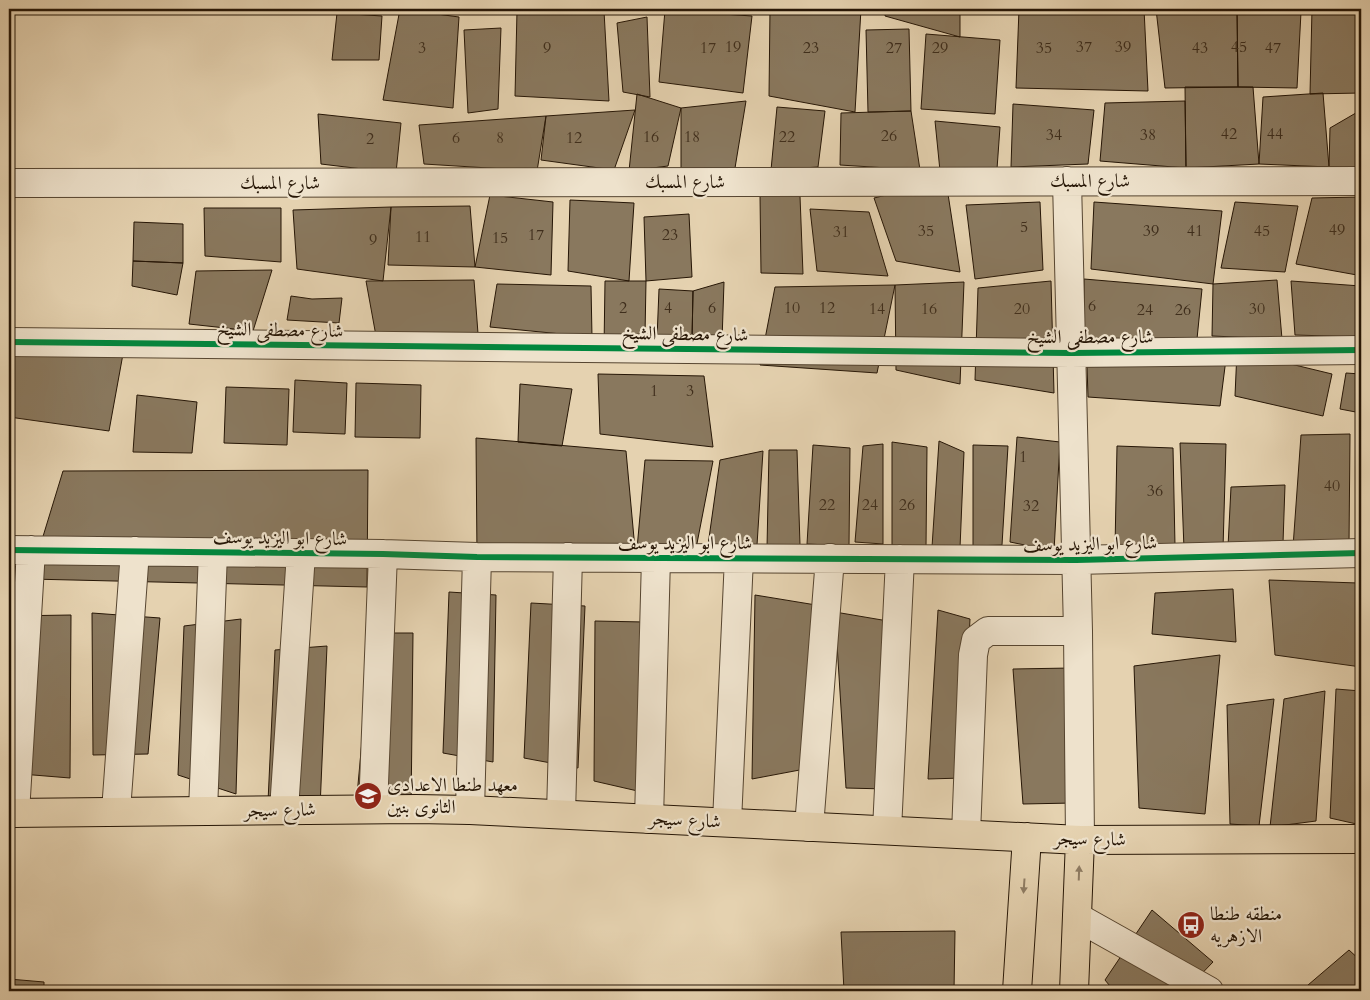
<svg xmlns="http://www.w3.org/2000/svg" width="1370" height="1000" viewBox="0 0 1370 1000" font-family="Cardo,Amiri,serif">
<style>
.building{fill:#89785e;stroke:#261606}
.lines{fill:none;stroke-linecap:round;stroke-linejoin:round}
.minor-casing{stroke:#564530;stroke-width:30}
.major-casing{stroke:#261606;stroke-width:30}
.minor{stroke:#eee2cc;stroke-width:28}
.major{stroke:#e5d2b0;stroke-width:28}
.cycleway-casing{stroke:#eee2cc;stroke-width:9}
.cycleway{stroke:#00873e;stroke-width:6}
.oneway{fill:#8f7d64}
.labels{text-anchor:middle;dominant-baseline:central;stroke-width:4.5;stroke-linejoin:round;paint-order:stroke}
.number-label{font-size:16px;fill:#3f2e1c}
.street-label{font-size:19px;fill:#261606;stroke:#eee2cc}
.poi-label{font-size:19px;fill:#261606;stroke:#eee2cc;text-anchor:start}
</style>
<rect width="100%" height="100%" fill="#e5d2b0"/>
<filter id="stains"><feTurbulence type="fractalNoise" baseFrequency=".004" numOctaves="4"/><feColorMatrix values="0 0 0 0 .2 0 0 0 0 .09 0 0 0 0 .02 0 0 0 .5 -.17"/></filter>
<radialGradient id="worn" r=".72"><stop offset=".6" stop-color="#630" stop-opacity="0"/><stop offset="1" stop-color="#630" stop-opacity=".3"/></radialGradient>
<path class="building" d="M400,9L459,17L453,108L383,100Z
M770,9H861L855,112L769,96Z
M886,9H960V37L885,16Z
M1019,9H1144L1148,91L1016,88Z
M1156,9H1237L1238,87L1165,88Z
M1237,9H1264L1301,12L1297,88L1238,87Z
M1312,9H1361V93L1310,94Z
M665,10L752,16L743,93L659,82Z
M517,11H604L609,101L515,96Z
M337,13L382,16L379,60H332Z
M647,17L650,97L623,92L617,23Z
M501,28L498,109L468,113L464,30Z
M909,29L911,111L868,112L866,30Z
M926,34L1000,40L995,114L921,109Z
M1185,87H1253L1259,164L1186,168Z
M1323,93L1329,167L1259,164L1263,97Z
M637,94L681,108L668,166L629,171Z
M746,101L735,168L681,172V108Z
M1185,101L1186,168L1100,161L1105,103Z
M1013,104L1094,110L1088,164L1011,167Z
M777,107L825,111L818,167L771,170Z
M635,110L614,170L541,160L546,116Z
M1361,110V168L1329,167L1330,128Z
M911,111L920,170L840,165L841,113Z
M318,114L401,123L396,173L321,164Z
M546,116L537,171L424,164L419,125Z
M935,121L1000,127L997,169L940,171Z
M946,181L960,272L896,261L874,198Z
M490,195L553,202L551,275L475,267Z
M760,195L800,196L803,274L761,273Z
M1361,197V238L1357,275L1296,264L1312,198Z
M570,200L634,203L629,281L568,271Z
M1040,202L1043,270L975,279L966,205Z
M1094,202L1222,211L1213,284L1091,269Z
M1235,202L1298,206L1285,272L1221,268Z
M470,206L475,267L388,265L391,207Z
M391,207L383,281L297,269L293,210Z
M204,208H281V262L205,256Z
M810,209L869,212L888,276L817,271Z
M689,214L692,277L646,281L644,217Z
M134,222L183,224V263L133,261Z
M133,261L183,263L177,295L132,286Z
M272,270L253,331L189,324L196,271Z
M1084,279L1202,289L1197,339L1084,353Z
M474,280L479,347L376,336L366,281Z
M1277,280L1282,339L1212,336L1213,284Z
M605,281H646L645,335L604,348Z
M1051,281L1054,393L975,380L978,288Z
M1291,281L1361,286V337L1295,335Z
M724,282L722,341L692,340L693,291Z
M964,282L960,384L896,370L895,285Z
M497,284L591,286L592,337L490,327Z
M895,285L877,373L760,365L775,287Z
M659,289L693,291L692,340L657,339Z
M291,296L312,299L342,298L339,323L287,320Z
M9,351L123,354L109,431L9,417Z
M1227,351L1220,406L1088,397L1087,366Z
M1237,351L1332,374L1323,416L1235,396Z
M1346,373L1361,374V413L1340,409Z
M598,374L704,376L713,447L600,434Z
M295,380L347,383L345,434L293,432Z
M356,383L421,385L420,438L355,437Z
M520,384L572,389L562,446L518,442Z
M226,387L289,389L287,445L224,443Z
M137,395L197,402L192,453L133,452Z
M1350,434L1349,545L1293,547L1301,435Z
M1017,437L1060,442L1054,551L1010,542Z
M1358,437H1361V542L1357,541Z
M476,438L626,451L636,560L477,557Z
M939,441L964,452L960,548L932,547Z
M892,442L927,447L926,548L892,545Z
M1180,443L1226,444L1223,549H1184Z
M883,444V544L855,542L863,446Z
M813,445L850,448L849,546L807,544Z
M973,445L1008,446L1002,545L973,546Z
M1117,446L1173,448L1175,546L1115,548Z
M769,450H797L800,545L767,548Z
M763,451L757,545H708L720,460Z
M645,460L713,461L693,564L636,560Z
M368,470L367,587L30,579L63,471Z
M1285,485L1283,543L1228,547L1231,487Z
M1269,580L1358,583L1361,611V667L1275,655Z
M1233,589L1236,642L1152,634L1155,593Z
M449,592L496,595L493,762L443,753Z
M755,595L816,605L805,769L752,779Z
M531,603L585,606L578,768L524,758Z
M938,610L970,619L962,778L928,779Z
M835,612L888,621L886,789L846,788Z
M92,613L160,618L148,754L93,755Z
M71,615L70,778L9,773V616Z
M241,619L236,794L178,775L184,626Z
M595,621L644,622L642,792L594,781Z
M372,633H413L411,814L356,806Z
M327,646L320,808L268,802L275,650Z
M1220,655L1205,814L1139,808L1134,666Z
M1071,668L1073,803L1023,804L1013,669Z
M1336,689L1361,691V825L1330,818Z
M1325,691L1316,821L1270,827L1284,699Z
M1274,699L1259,826L1230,824L1227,705Z
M1152,910L1213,962L1185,991H1114L1105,980Z
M955,931L954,991H844L841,932Z
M1349,950L1361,961V991H1301Z
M9,979L44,982V991H9Z"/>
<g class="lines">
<g class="minor-casing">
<path id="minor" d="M1067,181L1078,631L1080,840
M9,183L1361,181
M9,342L1071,353L1361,350
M9,550L383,554L477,557L1076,560L1361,553
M373,809L383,554
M284,810L301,553
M470,810L477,557
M116,811L135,551
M203,811L213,552
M15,813L31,550
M561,814L568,557
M649,819L656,558
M727,822L739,558
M809,827L830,558
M887,830L900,559
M966,834L973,655L976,640L988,631H1078
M1077,917L1209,991"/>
</g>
<g class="major-casing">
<path id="major" d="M9,813L416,809L470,810L1080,840L1361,839
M1017,991L1027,837
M1074,991L1080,840"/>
</g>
<use href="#minor" class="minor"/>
<use href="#major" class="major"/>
<g class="cycleway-casing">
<path id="cycleway" d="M9,342L1071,353L1361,350
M9,550L383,554L477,557L1076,560L1361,553"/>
</g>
<use href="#cycleway" class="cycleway"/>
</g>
<defs><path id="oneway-solid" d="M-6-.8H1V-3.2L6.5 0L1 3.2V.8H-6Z" transform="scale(1.25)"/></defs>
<g class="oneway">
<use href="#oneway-solid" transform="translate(1079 873) rotate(-88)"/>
<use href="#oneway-solid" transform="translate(1024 886) rotate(94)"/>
</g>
<defs>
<g id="school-disc" transform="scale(1.4375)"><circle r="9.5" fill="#8f2418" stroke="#eee2cc"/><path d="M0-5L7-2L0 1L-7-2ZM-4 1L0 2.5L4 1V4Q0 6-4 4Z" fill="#fff"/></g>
<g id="bus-disc" transform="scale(1.4375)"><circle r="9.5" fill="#8f2418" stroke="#eee2cc"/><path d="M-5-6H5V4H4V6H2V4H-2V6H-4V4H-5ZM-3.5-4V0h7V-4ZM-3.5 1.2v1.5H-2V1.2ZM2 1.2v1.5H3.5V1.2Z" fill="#fff"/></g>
</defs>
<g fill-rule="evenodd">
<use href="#school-disc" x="368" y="796"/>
<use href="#bus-disc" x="1191" y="925"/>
</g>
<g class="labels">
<g class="number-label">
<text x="733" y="47">19</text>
<text x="1084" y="47">37</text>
<text x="1123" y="47">39</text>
<text x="1239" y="47">45</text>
<text x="422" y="48">3</text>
<text x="547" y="48">9</text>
<text x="708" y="48">17</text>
<text x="811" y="48">23</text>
<text x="894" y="48">27</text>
<text x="940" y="48">29</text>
<text x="1044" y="48">35</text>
<text x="1200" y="48">43</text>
<text x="1273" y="48">47</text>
<text x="1229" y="134">42</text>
<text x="1275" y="134">44</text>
<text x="1054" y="135">34</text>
<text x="1148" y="135">38</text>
<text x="889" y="136">26</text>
<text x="651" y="137">16</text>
<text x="692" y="137">18</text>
<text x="787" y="137">22</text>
<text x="456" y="138">6</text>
<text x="500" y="138">8</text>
<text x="574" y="138">12</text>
<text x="370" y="139">2</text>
<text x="1024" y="227">5</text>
<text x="1337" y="230">49</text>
<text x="926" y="231">35</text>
<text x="1151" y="231">39</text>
<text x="1195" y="231">41</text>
<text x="1262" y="231">45</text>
<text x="841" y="232">31</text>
<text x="536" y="235">17</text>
<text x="670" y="235">23</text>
<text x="423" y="237">11</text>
<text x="500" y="238">15</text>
<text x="373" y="240">9</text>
<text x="1092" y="306">6</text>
<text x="623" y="308">2</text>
<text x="668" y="308">4</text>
<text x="712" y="308">6</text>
<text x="792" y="308">10</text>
<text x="827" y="308">12</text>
<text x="877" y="309">14</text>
<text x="929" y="309">16</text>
<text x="1022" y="309">20</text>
<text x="1257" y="309">30</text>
<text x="1145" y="310">24</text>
<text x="1183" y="310">26</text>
<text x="654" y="391">1</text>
<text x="690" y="391">3</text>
<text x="1023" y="457">1</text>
<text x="1332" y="486">40</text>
<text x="1155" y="491">36</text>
<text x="827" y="505">22</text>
<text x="870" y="505">24</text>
<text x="907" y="505">26</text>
<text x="1031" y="506">32</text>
</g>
<g class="street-label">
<text x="1090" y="181">شارع المسبك</text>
<text x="685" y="182">شارع المسبك</text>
<text x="280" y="183">شارع المسبك</text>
<text transform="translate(280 330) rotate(1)">شارع مصطفى الشيخ</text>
<text transform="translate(685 334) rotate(1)">شارع مصطفى الشيخ</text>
<text x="1090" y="337">شارع مصطفى الشيخ</text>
<text transform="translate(280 538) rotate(1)">شارع ابو اليزيد يوسف</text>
<text x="685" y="543">شارع ابو اليزيد يوسف</text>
<text transform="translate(1090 544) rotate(-1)">شارع ابو اليزيد يوسف</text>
<text transform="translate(280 810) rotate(-1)">شارع سيجر</text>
<text transform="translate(685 820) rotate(3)">شارع سيجر</text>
<text transform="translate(1090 839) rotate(1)">شارع سيجر</text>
</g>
<g class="poi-label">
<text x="387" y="785">معهد طنطا الاعدادى<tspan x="387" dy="22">الثانوى بنين</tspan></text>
<text x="1210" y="914">منطقه طنطا<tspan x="1210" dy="22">الازهريه</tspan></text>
</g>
</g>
<rect width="1370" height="1000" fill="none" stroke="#e5d2b0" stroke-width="30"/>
<rect x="10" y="10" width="1350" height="980" fill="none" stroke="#261606" stroke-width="2.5"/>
<rect x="15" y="15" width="1340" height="970" fill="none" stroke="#261606"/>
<rect width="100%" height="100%" filter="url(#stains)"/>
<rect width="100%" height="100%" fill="url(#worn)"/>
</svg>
